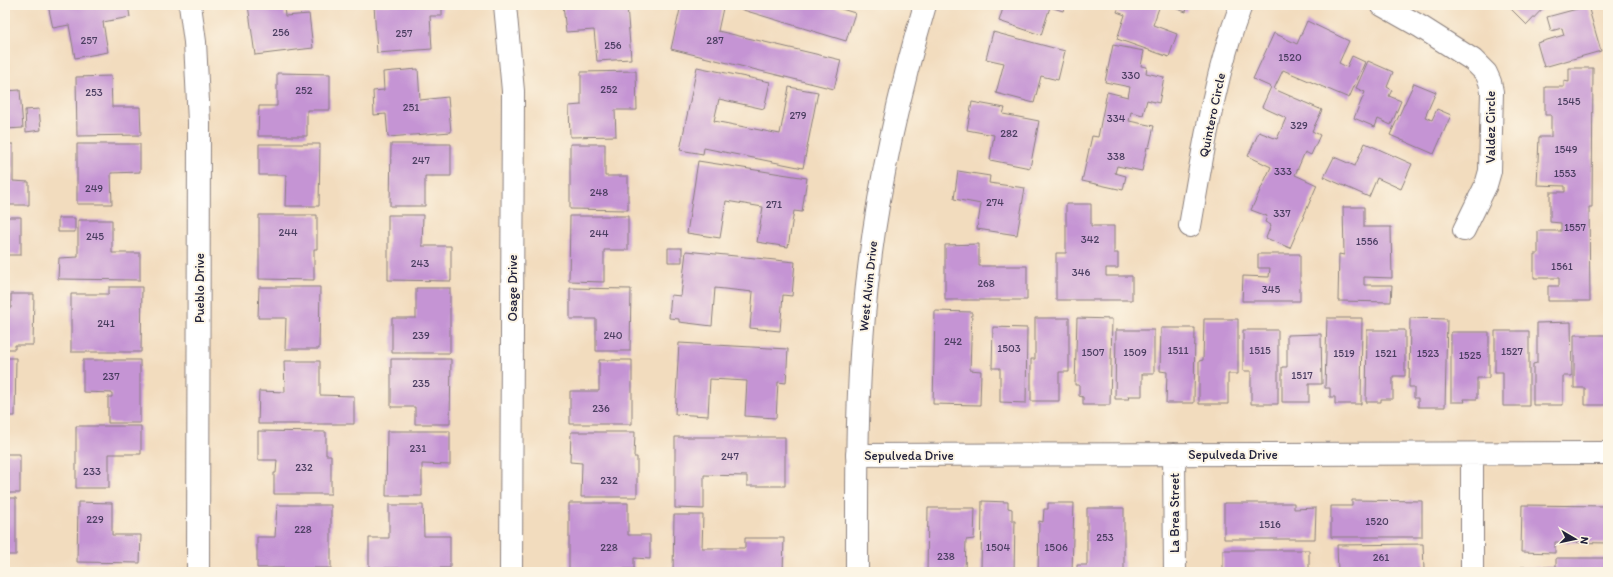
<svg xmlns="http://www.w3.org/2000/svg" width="1613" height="577" viewBox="0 0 1613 577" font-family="Itim,sans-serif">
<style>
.building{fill:#c594d4}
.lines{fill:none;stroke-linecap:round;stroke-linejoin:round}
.minor-casing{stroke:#8a7f7c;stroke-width:24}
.tertiary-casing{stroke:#8a7f7c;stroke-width:24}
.minor{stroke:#fff;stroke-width:22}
.tertiary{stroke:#fff;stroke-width:22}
.labels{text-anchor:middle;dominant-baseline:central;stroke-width:4;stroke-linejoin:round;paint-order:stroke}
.number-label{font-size:11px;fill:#4b3e61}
.street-label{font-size:13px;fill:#22223b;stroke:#fcf5e5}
</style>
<rect width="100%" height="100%" fill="#fcf5e5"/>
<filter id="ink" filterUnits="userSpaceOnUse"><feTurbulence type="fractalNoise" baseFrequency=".025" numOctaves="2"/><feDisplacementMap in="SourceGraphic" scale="8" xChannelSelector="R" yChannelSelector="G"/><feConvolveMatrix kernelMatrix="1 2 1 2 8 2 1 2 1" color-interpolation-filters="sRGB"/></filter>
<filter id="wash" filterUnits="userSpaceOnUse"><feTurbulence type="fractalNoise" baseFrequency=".012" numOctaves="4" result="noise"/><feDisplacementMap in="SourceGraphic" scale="16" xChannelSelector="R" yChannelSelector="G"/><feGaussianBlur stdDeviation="0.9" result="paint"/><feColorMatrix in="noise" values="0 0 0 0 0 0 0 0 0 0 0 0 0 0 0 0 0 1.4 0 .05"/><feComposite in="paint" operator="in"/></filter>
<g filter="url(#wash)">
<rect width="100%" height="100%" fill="#f2dcbe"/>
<g id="blocks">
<path class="building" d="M48,5H128L130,17L103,22L108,52L75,58L69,25L53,28Z
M248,5H284L285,16L309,14L313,48L255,55Z
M374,5H442V16H430L432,49L377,53Z
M563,5H627L631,59L597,61L594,30L566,32Z
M681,5H713L723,8L718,31L841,60L834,89L671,49Z
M741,5H828L855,13L846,41L740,9Z
M1004,5H1065L1063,11L1050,7L1041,35L999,21Z
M1120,5H1160L1153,25L1177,34L1169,57L1117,39L1125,15L1117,12Z
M1166,5H1188L1186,12Z
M1507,5H1546L1527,25Z
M1588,6L1601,51L1544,67L1537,43L1564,35L1562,28L1551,31L1547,17Z
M1307,21L1349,41L1339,63L1347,67L1352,56L1365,62L1349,98L1283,70L1274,89L1322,110L1312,131L1320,135L1311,155L1305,152L1295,175L1317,185L1290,248L1266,238L1271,225L1265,222L1267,216L1251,210L1271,167L1248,156L1259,132L1277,139L1286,118L1262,107L1271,87L1253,79L1274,33L1297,44Z
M993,32L1065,51L1058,80L1041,76L1034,103L996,93L1004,63L986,59Z
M1113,45L1144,51L1141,66L1147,67L1146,73L1164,77L1159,103L1147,100L1143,115L1131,112L1129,121L1154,126L1149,148L1147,147L1142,171L1117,166L1115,173L1126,176L1123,190L1082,181L1092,136L1098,137L1107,92L1128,97L1130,87L1105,82Z
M1368,61L1393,72L1387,87L1392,90L1389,96L1401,101L1391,125L1378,119L1375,127L1354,118L1365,92L1356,88Z
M697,67L770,82L764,109L719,99L714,121L780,134L789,87L818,92L803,168L704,148L703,154L680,150Z
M1569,68H1593L1592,207H1589L1590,301H1548V286H1559V278H1534V254H1538V231H1561V223L1550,222V192H1565V186L1537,185L1539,137H1551V115H1545V87H1564V81L1569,82Z
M418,69L420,100L448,97L451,132L388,137L386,114L374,115L373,91L384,90L383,72Z
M636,71L637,110H615L616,136L570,137L569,106L581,105V72Z
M277,73L330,74V110H307V136H258L259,106H277Z
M111,76L112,107H140L141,135L77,136L76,77Z
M1414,83L1436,92L1425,117L1432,120L1437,109L1451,115L1434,154L1390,135Z
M20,90L23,128L5,129V91Z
M972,102L1005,108L1003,114L1039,121L1030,168L990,160L994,135L967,130Z
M39,109L41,130L26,132L25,110Z
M1365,143L1412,164L1401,189L1377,178L1369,197L1324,177L1334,157L1355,166Z
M5,144H13V181L29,182V205H5Z
M77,144H140V172L111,173L112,204H77Z
M259,144H320L319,206H285L286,175H259Z
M391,144H451V176H425V206H390Z
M570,144H605V176H628V210L570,209Z
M698,161L807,178L802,212L794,211L788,247L757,242L763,207L726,201L720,238L687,233Z
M958,171L990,176L989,183L1025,188L1017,235L977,229L981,204L954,199Z
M1066,204H1091V226H1114V253H1118V268H1106V276H1132V300H1056V253H1066Z
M1343,207H1364V227H1391L1392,278L1364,277V285H1392L1391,302L1338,301L1339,254L1344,255Z
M259,215H317V249H314V280L259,279Z
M388,215H423L422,246H451V281L388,280Z
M570,216H628V250H604V282L569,281Z
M5,217H21V255H5Z
M58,218H75V232H58Z
M78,220H112V253H140V280L58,279L59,258L78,257Z
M979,244V266H1027V300H945V245Z
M668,248H682V262H668Z
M686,251L795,262L792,296L783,295L780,331L750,328L753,292L715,288L712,326L679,322V319L669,318L671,295L681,296Z
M1258,254H1300V301H1242L1243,276L1269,277L1270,268H1258Z
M109,287H142L141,352H71V294H109Z
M259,287H320L319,349H285L286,318H258Z
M416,288H450V353H392V318H416Z
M570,288L631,289L630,351H596V319H570Z
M11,294H34L33,345H15V349H5V308H11Z
M935,311L972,312L970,370L981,371L980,405L933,404Z
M1035,318H1069V372H1059V401H1031V359H1035Z
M1077,318L1112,319L1110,405H1083V397L1079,396V385H1075Z
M1327,318H1362L1361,404H1335V397H1330V388H1325Z
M1410,318L1447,319L1445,407H1418V398H1414V387H1409Z
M1204,319H1238V374H1228V404H1199V361L1203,360Z
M1571,322L1572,376H1563V405H1533V364L1537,363V323Z
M993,327L1027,328L1026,403L1000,402V368H992Z
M1161,328H1195L1194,403H1166L1167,372L1160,371Z
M1116,330H1154V374H1142V396H1128L1129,399H1115Z
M1243,330H1278V404H1251V371H1243Z
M1367,330H1405V376H1393V399H1381V402H1366Z
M1495,331H1529V406H1503V372H1495Z
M1451,332H1489V378H1477V399H1464L1465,402H1451Z
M1321,334L1322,384H1309V402H1282V367H1287V335Z
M1574,335H1608V405H1585V388H1574Z
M679,343L788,349L786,383L778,382L776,418L745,416L747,381L710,379L708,416L675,414Z
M5,358H16L15,416H5Z
M391,359H451L450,424H415V407H391Z
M83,360H140V423H108V397H112V393L83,392Z
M599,360H632V424H570V391H599Z
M284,361H320V395L354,396V424H258L259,391L285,392Z
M76,426H141V454H109V488H76Z
M258,431L326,432V455H331V494H274V473H276L277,460H258Z
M387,431H450V465L422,464V496H386Z
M571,432H635L634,457H637V497H581L582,463L570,462Z
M675,437H785V486H747V476L704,475V509L675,508Z
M5,454H20V493H5Z
M5,498H16V555H5Z
M1352,500L1422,501V537H1331V506H1352Z
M982,501L1008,502V508L1012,509V521H1015L1014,572H981Z
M78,502L112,503V535H141L140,563L77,562Z
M569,503H628V535H650V559L634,558V569H569Z
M1048,503H1074L1072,572H1038L1039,521L1043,522L1044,509H1048Z
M1224,503H1294V509L1316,508L1315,539H1224Z
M277,505H331V568H257V537H275Z
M389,505H423L424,536H450V568H369V538H389Z
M1522,505L1608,506V543L1555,542V553L1521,552Z
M928,508H975L974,539L966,540L965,572H927Z
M1087,508H1124V572H1077V565H1087Z
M674,515H703L702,548H745V538H784L783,572H673Z
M1423,544L1424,570L1418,569V572H1338L1337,545Z
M1223,550H1309V572H1223Z
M1556,558H1608V572H1521V567H1556Z
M79,569L140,570V572H79Z"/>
</g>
</g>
<g filter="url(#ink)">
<use href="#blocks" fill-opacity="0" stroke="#8a7f7c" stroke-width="1"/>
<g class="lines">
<g class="minor-casing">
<path id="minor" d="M190,5L195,42L199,122L198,572
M505,5L513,91L511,572
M1382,5L1421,27L1473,60L1486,73L1490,82L1492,92L1490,171L1486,185L1464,230
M1190,226C1203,152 1214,76 1241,5
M1174,454L1175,572
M857,455L1608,453
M1472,572V454"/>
</g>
<g class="tertiary-casing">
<path id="tertiary" d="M857,572C857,487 856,401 864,316C873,210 895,106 925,5"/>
</g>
<use href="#minor" class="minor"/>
<use href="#tertiary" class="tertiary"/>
</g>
</g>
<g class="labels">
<g class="number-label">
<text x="281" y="32">256</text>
<text x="404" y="33">257</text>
<text x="89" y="40">257</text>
<text x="715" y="40">287</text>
<text x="613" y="45">256</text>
<text x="1290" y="57">1520</text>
<text x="1131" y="75">330</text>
<text x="609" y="89">252</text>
<text x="304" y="90">252</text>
<text x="94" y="92">253</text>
<text x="1569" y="101">1545</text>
<text x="411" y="107">251</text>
<text x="798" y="115">279</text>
<text x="1116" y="118">334</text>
<text x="1299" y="125">329</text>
<text x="1009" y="133">282</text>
<text x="1566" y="149">1549</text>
<text x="1116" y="156">338</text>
<text x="421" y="160">247</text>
<text x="1283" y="171">333</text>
<text x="1565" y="173">1553</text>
<text x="94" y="188">249</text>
<text x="599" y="192">248</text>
<text x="995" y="202">274</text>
<text x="774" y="204">271</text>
<text x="1282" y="213">337</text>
<text x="1575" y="227">1557</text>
<text x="288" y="232">244</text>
<text x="599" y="233">244</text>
<text x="95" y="236">245</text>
<text x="1090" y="239">342</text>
<text x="1367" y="241">1556</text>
<text x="420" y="263">243</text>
<text x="1562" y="266">1561</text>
<text x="1081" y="272">346</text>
<text x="986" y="283">268</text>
<text x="1271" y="289">345</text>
<text x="106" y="323">241</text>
<text x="421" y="335">239</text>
<text x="613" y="335">240</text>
<text x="953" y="341">242</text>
<text x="1009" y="348">1503</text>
<text x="1178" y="350">1511</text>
<text x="1260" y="350">1515</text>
<text x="1512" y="351">1527</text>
<text x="1093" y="352">1507</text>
<text x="1135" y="352">1509</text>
<text x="1344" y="353">1519</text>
<text x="1386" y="353">1521</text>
<text x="1428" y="353">1523</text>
<text x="1470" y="355">1525</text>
<text x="1302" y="375">1517</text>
<text x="111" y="376">237</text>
<text x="421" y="383">235</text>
<text x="601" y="408">236</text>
<text x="418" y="448">231</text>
<text x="730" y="456">247</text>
<text x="304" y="467">232</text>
<text x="92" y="471">233</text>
<text x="609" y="480">232</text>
<text x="95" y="519">229</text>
<text x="1377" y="521">1520</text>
<text x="1270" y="524">1516</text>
<text x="303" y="529">228</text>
<text x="1105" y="537">253</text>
<text x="609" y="547">228</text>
<text x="998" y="547">1504</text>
<text x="1056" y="547">1506</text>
<text x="946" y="556">238</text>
<text x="1381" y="557">261</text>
</g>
<g class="street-label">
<text transform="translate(1212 115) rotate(-78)">Quintero Circle</text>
<text transform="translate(1490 127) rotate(-90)">Valdez Circle</text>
<text transform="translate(868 286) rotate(-84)">West Alvin Drive</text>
<text transform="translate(199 288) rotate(-90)">Pueblo Drive</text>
<text transform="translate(512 288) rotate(-90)">Osage Drive</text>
<text x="1233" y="454">Sepulveda Drive</text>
<text x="909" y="455">Sepulveda Drive</text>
<text transform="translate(1174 513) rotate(-90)">La Brea Street</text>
</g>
</g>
<rect width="1613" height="577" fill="none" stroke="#fcf5e5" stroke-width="20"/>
<g transform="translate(1575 539) rotate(99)" stroke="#fcf5e5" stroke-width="3" paint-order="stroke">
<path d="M0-3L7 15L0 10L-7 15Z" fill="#22223b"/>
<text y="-6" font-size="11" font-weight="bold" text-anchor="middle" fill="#22223b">N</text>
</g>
</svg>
